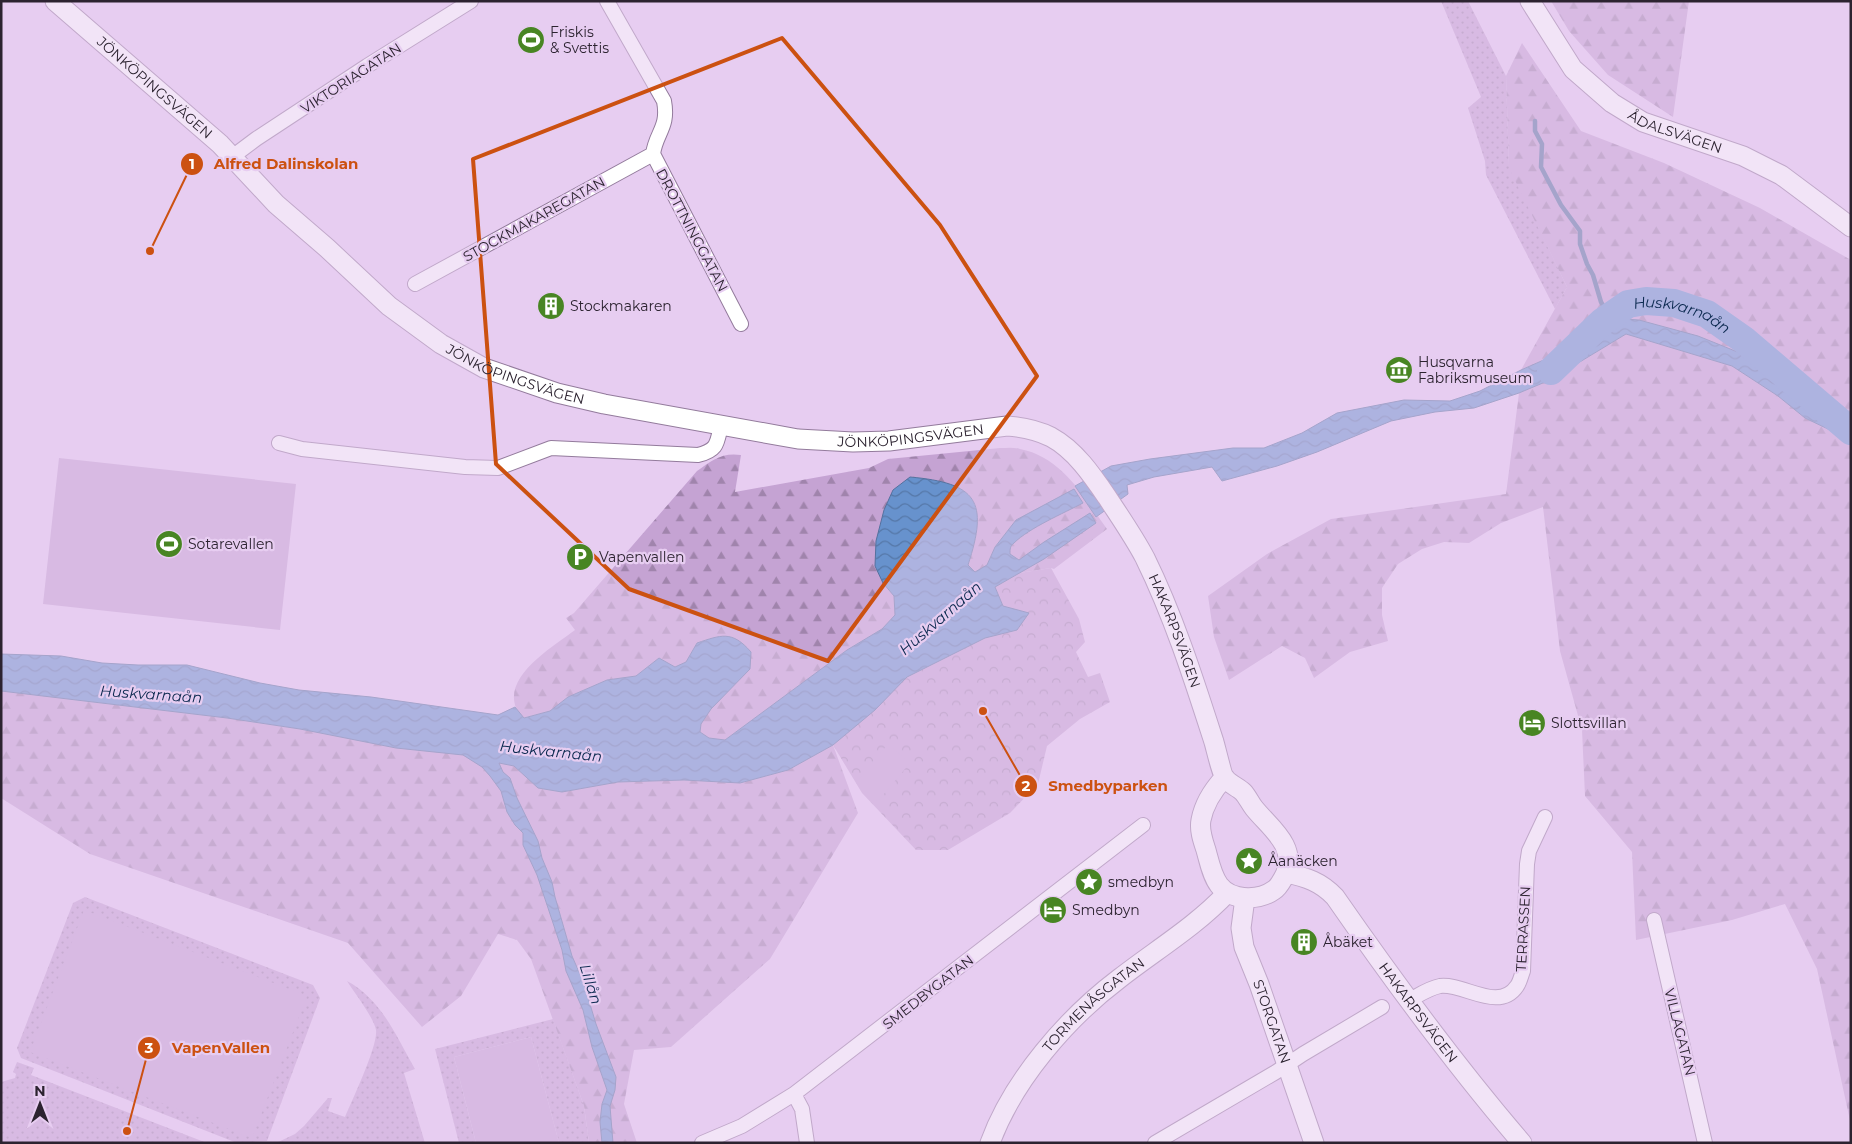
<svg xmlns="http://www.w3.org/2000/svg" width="1852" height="1144" viewBox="0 0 1852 1144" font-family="Montserrat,sans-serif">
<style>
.grass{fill:url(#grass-dots)}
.forest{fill:url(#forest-firs)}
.park{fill:url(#park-crowns)}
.garden{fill:#c5a3d3}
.water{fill:url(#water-waves);stroke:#55719e}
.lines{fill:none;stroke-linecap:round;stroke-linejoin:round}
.stream{stroke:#55719e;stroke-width:4.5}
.river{stroke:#6792cd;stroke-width:28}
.street-casing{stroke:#937b9c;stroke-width:16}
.secondary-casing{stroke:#937b9c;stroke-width:21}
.street{stroke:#fff;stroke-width:14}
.secondary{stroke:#fff;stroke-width:19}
.marked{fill:none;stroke:#cc5111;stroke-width:4;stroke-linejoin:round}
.labels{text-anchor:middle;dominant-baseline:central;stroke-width:4.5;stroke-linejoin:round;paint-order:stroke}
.poi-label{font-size:14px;fill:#2c2330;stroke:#e7cdf1;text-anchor:start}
.street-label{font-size:14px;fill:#2c2330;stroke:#e7cdf1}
.water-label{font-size:15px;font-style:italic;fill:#0b294f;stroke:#e7cdf1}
.leader{fill:none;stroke:#cc5111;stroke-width:2}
.callout-dot{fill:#cc5111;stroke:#e7cdf1;stroke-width:2}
.mark-label{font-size:15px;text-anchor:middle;font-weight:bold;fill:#fff}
.callout-label{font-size:15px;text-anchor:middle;font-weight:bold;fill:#cc5111;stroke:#e7cdf1;stroke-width:4.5;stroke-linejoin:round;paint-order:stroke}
</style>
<defs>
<pattern id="grass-dots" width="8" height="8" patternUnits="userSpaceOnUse" patternTransform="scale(1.25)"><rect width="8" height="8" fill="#c5a3d3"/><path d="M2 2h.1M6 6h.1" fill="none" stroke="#a084ac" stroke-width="1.8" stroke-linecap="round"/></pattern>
<pattern id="forest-firs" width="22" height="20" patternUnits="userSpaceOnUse" patternTransform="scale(1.25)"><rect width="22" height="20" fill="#c5a3d3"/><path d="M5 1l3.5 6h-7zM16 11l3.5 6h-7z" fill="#a084ac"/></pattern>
<pattern id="park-crowns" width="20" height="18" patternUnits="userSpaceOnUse" patternTransform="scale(1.25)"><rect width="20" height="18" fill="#c5a3d3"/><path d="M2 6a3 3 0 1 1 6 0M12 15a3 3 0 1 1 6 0" fill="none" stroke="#a084ac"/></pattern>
<pattern id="water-waves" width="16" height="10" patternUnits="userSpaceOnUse" patternTransform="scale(1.25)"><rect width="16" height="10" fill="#6792cd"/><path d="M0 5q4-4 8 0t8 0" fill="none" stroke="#5577a7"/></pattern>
</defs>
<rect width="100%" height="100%" fill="#e7cdf1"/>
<path class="grass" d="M1441,1H1468L1506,76L1509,165L1567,287L1555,309L1486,175L1485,161L1468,108L1481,97Z
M85,897L313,985L320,998L267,1141L237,1143L21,1058L17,1048L73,903Z
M347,981C382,1000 396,1036 415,1069L404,1073L425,1143H276L295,1134L304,1126L328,1098H332L328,1111L345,1117C352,1100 378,1046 376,1030C374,1018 354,992 347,981Z
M553,1019L584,1106L589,1143H559L531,1037L454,1057L476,1143H459L435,1049Z
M17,1062L34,1068L31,1075L207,1143H1V1082L15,1078L16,1074L13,1072Z"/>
<path class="forest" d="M1551,1H1689L1673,117L1608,75L1569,31Z
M1522,43L1581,131L1664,163L1760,208L1851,260V418L1760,361L1612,318L1580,344L1521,370L1567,287L1509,168L1506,76Z
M1626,334L1732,366L1778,396L1805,418L1851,440V1125L1817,969L1785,904L1732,920L1636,940L1632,852L1585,796L1582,730L1560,651L1543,507L1501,523L1469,543L1444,542L1422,549L1398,564L1382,588V615L1388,641L1350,652L1314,678L1305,658L1282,646L1229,680L1214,637L1208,596L1267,554L1331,519L1506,494L1519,393L1550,380Z
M1000,448C1006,448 1014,447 1020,449C1062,457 1084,497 1107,529L1054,569L1051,568L1019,573L1004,558L1006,533L995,547L987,565L975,572L969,569L968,565C989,501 977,483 910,477L883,583L894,596L895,615L882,629L847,650L725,740L709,738L700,732L701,724L711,709L697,643L686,662L675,667L659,658L636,676L607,680L568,697L550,711L523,718C520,714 516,710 515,705C506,674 554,646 575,630L566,618L574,613L697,471C711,461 722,452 741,455L735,492L869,468L888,459Z
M1,691L227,718L300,729L396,748L463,754L514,766L538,788L562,792L618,782L684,780L740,783L788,770L833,745L858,813L770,959L671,1047L634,1050L624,1104L637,1143H589L584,1106L531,959L517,940L498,934L461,996L422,1027L348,943L90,854L1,798Z"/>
<path class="park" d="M1051,568L1079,619L1085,642L1076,652L1088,677L1100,673L1110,702L1080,719L1047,746L1038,784L1010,813L948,850H916L862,793L833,745L907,677L985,638L1017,630L1003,606L995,587L1019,573Z"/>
<path class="garden" d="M59,458L296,484L280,630L43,604Z
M888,744L910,763L878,801L856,783Z
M84,910L307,996L252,1138L30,1052Z
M531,1037L559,1143H476L454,1057Z"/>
<path class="water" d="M1612,318L1639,320L1698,336L1760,361L1851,418V440L1805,418L1778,396L1732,366L1626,334L1550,380L1519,393L1474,408L1435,412L1391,421L1317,452L1277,466L1222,481L1212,467L1154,477L1127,485L1128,494L1096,517L1075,486L1111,466L1150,459L1233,448H1264L1302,433L1337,413L1404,400L1450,401L1480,391L1521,370L1580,344Z
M910,477C977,483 989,501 968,565L975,572L987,565L995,547L1016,520L1074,489L1083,503C1064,513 1029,528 1014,543C1010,546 1010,549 1010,554L1019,560L1044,542L1090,513L1096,523L1044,559L995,587L1003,606L1029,613L1017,630L985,638L907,677L875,710L833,745L788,770L740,783L684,780L618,782L562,792L538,788L514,766L499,763L503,772L510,778L517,798L538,841L542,858L552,882L555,897L572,956L583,981L596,1024L616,1077L615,1090L610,1106L613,1143H602L600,1122L602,1104L607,1090L592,1047L583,1010L566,971L562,950L537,875L523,845V833L515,825L507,812L501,791L490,776L482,767L463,755L396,748L300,729L227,718L1,691V654L61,656L102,663L138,665H187L260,683L299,690L371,697L498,715L515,707L524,718L550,711L568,697L607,680L636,676L659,658L675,667L686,662L697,643C721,635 732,630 751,652L750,669L711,709L701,724L700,732L709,738L725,740L847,650L882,629L895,615L894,596L883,583L875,566L876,541L884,510L893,490Z"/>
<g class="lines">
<path class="stream" d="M1535,121V131L1542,144L1541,167L1561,205L1580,231V244L1587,264L1593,275L1601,302L1610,317"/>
<path class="river" id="s1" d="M1551,371L1602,322L1628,304L1646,301L1674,303L1707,314L1744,340L1851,431"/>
<g class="street-casing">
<path id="street" d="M607,1L664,101C669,128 656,132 653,154L741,324
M232,157L256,139L367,66L471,1
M415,284L653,154
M279,443L302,449L465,467L498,468L551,448L698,455C718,450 717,443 721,425
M1654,920L1705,1143
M1408,1001C1419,995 1429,988 1440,986C1464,983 1499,1013 1517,986C1520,982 1521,976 1523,971L1527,864L1529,851L1545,817
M794,1094L802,1109L807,1143
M702,1143L742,1126L794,1094L1143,825
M1155,1143L1276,1072L1303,1054L1382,1007"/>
</g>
<g class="secondary-casing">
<g id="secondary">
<path id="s2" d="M55,1L220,144L276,204L327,248L389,306L441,344L484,368L557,393L604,404L798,439L853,442L889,441L1007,426C1022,427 1037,430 1051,437C1075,450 1092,475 1107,497C1120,517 1134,537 1145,558C1174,617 1194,680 1214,742C1216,749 1222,775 1225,778C1229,784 1238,787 1243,792C1247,796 1250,803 1254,808C1269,827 1298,846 1285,875C1282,880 1279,887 1274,890C1259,901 1231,901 1219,885C1212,876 1209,861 1206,850C1203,841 1199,830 1201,820C1204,804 1213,790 1224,778"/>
<path id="s3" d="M1530,1L1573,69L1612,103L1643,122L1743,156L1781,175L1851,227"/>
<path id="s4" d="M1286,873C1306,877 1321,882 1335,897C1394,982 1455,1065 1522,1143"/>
<path id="s5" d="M1245,898L1241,928L1244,947L1259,984L1314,1143"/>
<path id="s6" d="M990,1143C1013,1080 1067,1018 1120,978C1156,950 1196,926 1227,893"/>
</g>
</g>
<use href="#street" class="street"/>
<use href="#secondary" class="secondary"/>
</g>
<path d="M0 0H1852V1144H0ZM782,38L940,225L1037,376L828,661L629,589L496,464L473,159Z" fill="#e7cdf1" fill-opacity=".55" fill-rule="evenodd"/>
<path class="marked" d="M782,38L940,225L1037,376L828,661L629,589L496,464L473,159Z"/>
<defs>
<g id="stadium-disc" transform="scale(1.4375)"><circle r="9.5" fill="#488523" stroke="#e7cdf1"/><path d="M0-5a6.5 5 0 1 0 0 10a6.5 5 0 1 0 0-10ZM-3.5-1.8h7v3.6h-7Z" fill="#fff"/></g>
<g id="building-disc" transform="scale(1.4375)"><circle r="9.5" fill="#488523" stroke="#e7cdf1"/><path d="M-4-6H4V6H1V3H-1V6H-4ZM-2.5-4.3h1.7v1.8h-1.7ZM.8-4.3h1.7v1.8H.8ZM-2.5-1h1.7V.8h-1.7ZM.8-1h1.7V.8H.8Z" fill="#fff"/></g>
<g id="museum-disc" transform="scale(1.4375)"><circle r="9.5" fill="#488523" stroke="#e7cdf1"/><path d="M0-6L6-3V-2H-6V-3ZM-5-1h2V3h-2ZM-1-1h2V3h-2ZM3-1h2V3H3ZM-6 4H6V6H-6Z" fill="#fff"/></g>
<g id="parking-disc" transform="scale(1.4375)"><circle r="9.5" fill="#488523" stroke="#e7cdf1"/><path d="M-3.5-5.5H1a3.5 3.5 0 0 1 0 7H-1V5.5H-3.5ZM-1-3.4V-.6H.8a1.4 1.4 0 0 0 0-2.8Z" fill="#fff"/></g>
<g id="hotel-disc" transform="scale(1.4375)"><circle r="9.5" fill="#488523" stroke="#e7cdf1"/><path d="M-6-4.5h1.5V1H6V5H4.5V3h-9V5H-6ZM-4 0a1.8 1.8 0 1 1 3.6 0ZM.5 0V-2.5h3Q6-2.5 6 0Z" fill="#fff"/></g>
<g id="sight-disc" transform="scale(1.4375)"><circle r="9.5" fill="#488523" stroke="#e7cdf1"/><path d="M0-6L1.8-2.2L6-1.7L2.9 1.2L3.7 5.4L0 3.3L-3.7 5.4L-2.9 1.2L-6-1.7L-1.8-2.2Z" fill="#fff"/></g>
</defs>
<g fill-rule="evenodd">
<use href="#stadium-disc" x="531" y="40"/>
<use href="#building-disc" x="551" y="306"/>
<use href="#museum-disc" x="1399" y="370"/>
<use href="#stadium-disc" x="169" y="544"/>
<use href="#parking-disc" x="580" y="557"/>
<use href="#hotel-disc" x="1532" y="723"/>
<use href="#sight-disc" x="1249" y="861"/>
<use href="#sight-disc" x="1089" y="882"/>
<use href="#hotel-disc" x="1053" y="910"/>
<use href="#building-disc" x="1304" y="942"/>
</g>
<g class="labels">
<g class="poi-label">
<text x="550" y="32">Friskis<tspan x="550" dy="16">&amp; Svettis</tspan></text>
<text x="570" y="306">Stockmakaren</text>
<text x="1418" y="362">Husqvarna<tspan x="1418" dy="16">Fabriksmuseum</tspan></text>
<text x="188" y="544">Sotarevallen</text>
<text x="599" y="557">Vapenvallen</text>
<text x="1551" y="723">Slottsvillan</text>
<text x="1268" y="861">Åanäcken</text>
<text x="1108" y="882">smedbyn</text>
<text x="1072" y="910">Smedbyn</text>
<text x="1323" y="942">Åbäket</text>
</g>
<g class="street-label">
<text transform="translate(351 78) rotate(-33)">VIKTORIAGATAN</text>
<text stroke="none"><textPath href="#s2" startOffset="132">JÖNKÖPINGSVÄGEN</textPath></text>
<text stroke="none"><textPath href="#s3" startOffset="202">ÅDALSVÄGEN</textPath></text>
<text transform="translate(534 219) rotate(-29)">STOCKMAKAREGATAN</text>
<text transform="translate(692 230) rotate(62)">DROTTNINGGATAN</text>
<text stroke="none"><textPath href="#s2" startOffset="598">JÖNKÖPINGSVÄGEN</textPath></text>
<text stroke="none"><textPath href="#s2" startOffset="1002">JÖNKÖPINGSVÄGEN</textPath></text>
<text stroke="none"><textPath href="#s2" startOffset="1378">HAKARPSVÄGEN</textPath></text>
<text transform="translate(1523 929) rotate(-87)">TERRASSEN</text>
<text transform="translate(928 992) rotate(-38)">SMEDBYGATAN</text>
<text stroke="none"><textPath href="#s6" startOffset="175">TORMENÅSGATAN</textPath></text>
<text stroke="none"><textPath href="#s4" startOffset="198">HAKARPSVÄGEN</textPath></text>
<text stroke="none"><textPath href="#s5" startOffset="129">STORGATAN</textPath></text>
<text transform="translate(1680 1032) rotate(76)">VILLAGATAN</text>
</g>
<g class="water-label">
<text stroke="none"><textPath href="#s1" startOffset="159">Huskvarnaån</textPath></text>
<text transform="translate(940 618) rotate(-41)">Huskvarnaån</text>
<text transform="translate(151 694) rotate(4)">Huskvarnaån</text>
<text transform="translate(551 751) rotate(6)">Huskvarnaån</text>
<text transform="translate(591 984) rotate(72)">Lillån</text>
</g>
</g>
<path class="leader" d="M150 251L192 164M983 711L1026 786M127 1131L149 1048"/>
<g class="callout-dot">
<circle cx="150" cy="251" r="5"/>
<circle cx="983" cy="711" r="5"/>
<circle cx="127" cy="1131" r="5"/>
<circle cx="192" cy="164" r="12"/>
<circle cx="1026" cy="786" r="12"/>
<circle cx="149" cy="1048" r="12"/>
</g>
<g class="mark-label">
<text x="192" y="169">1</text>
<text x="1026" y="791">2</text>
<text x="149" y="1053">3</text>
</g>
<g class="callout-label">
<text x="286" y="169">Alfred Dalinskolan</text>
<text x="1108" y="791">Smedbyparken</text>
<text x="221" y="1053">VapenVallen</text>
</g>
<rect width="1852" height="1144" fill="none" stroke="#2c2330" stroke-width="5"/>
<g transform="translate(40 1104)" stroke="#e7cdf1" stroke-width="4" paint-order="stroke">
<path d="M0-4L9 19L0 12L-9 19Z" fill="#2c2330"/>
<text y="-8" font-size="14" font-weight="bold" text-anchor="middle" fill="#2c2330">N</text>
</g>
</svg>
